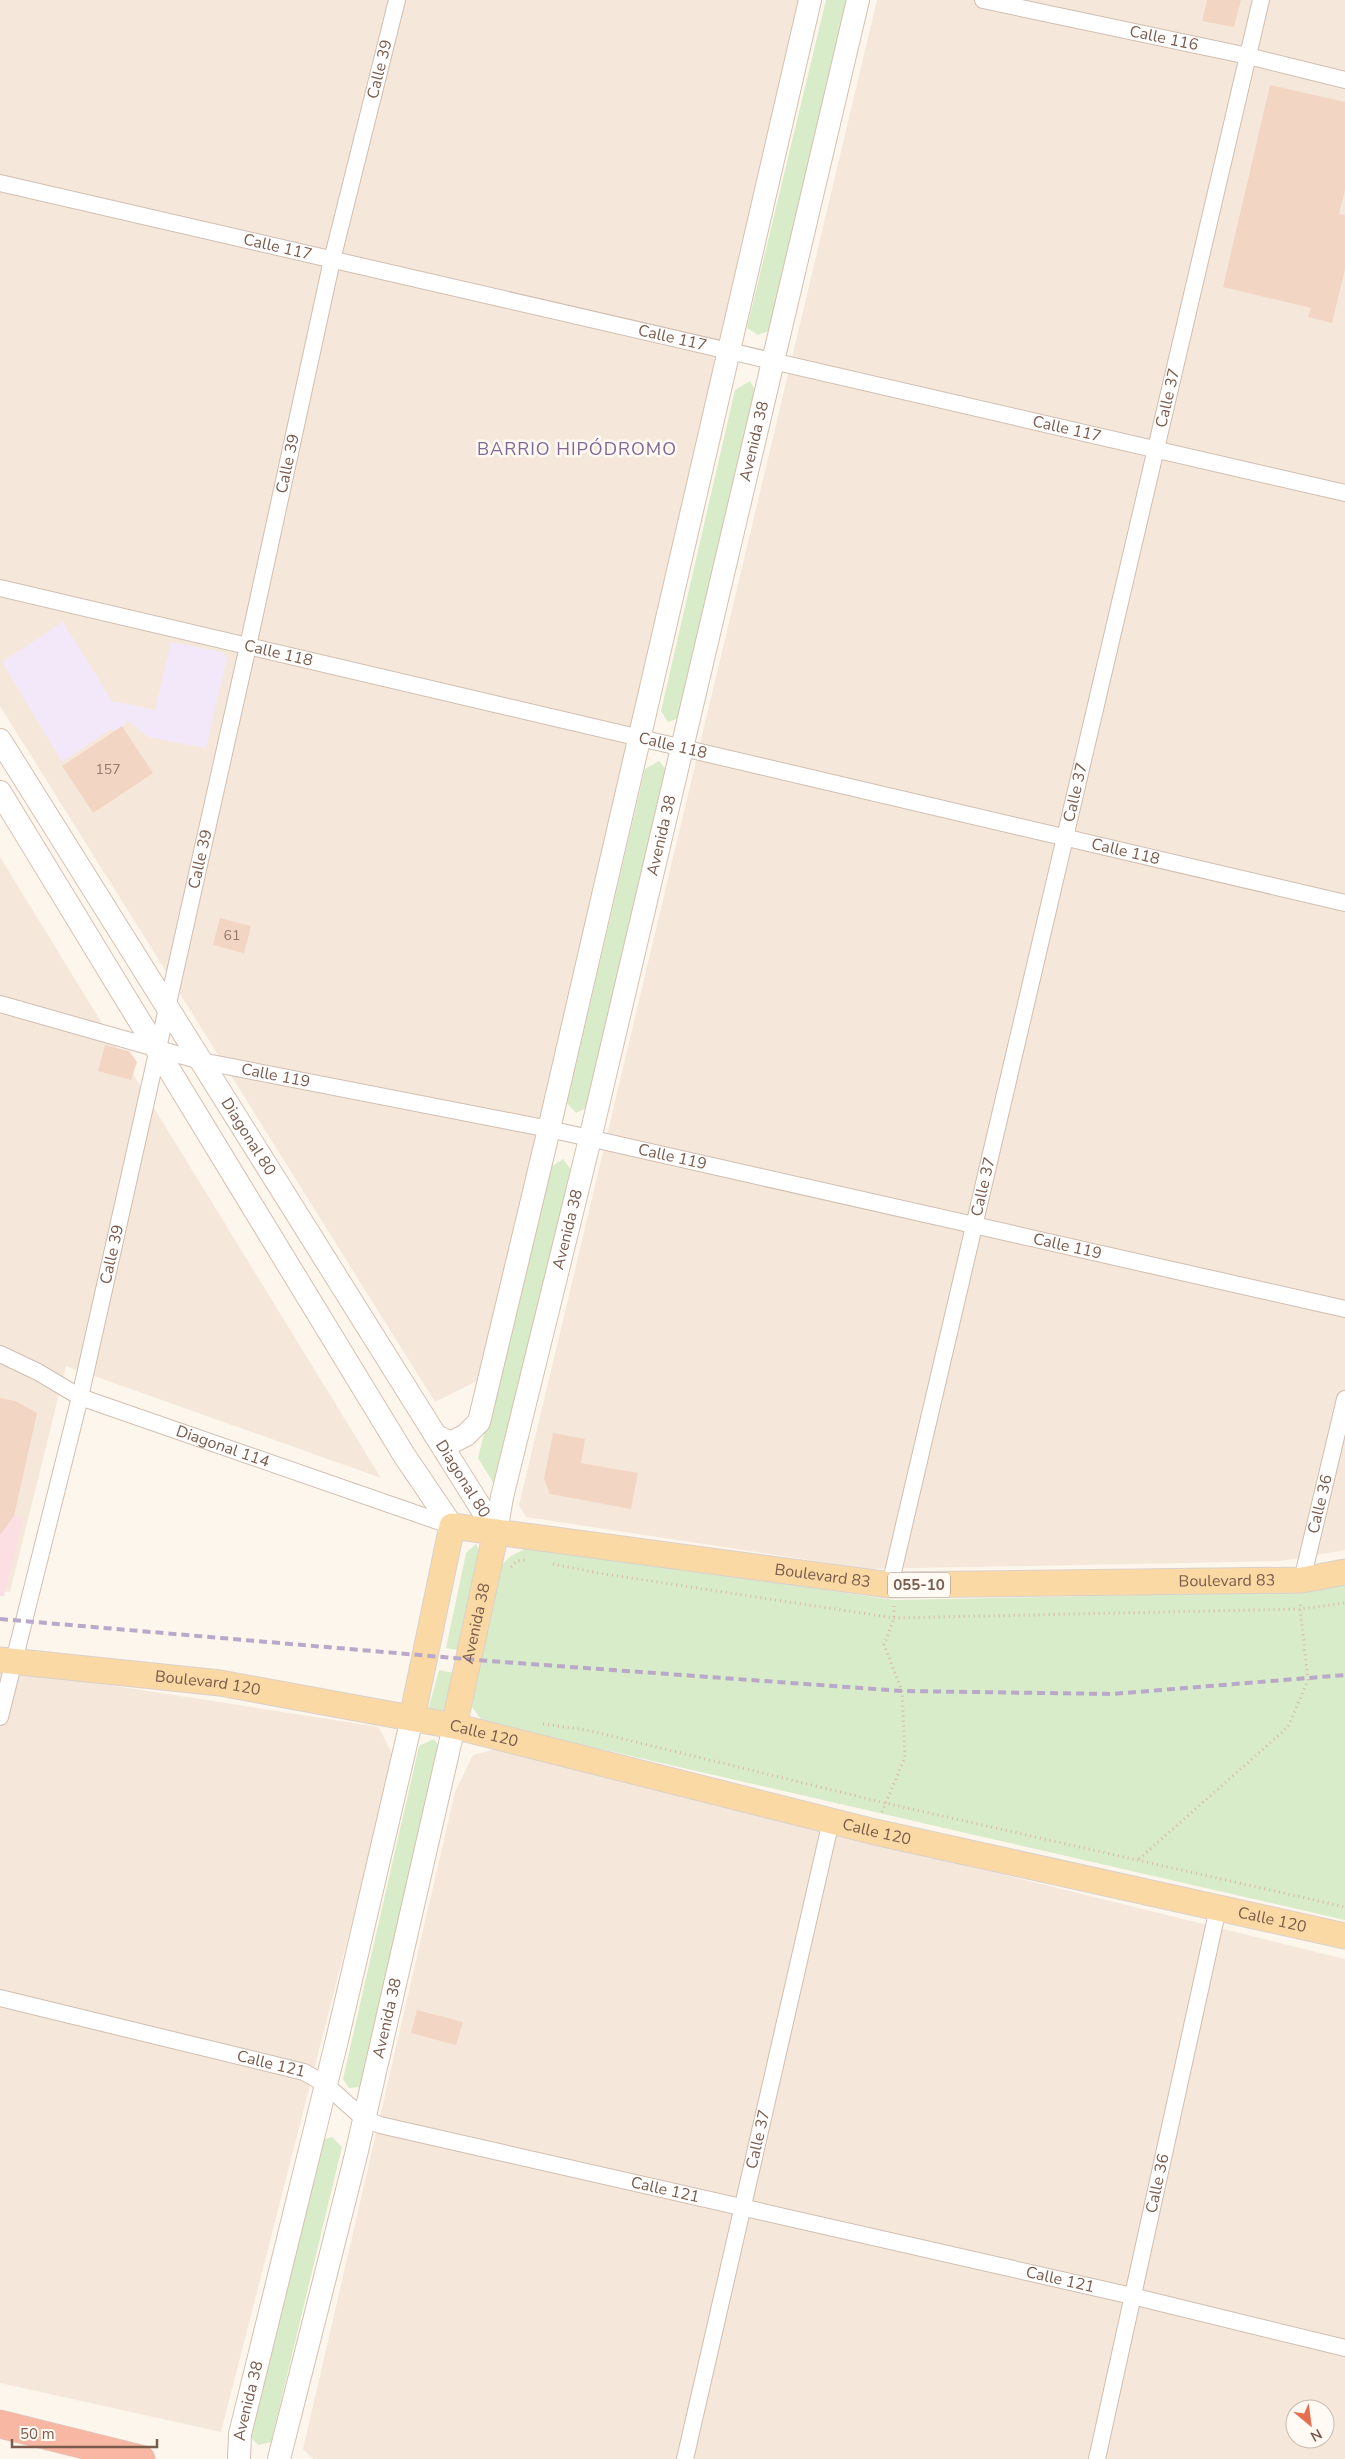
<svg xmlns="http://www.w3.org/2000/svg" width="1345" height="2459" viewBox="0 0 1345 2459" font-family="'Nunito Sans',sans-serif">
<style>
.residential{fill:#f5e8da;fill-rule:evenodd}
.education{fill:#f3e8fa}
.medical{fill:#fbdfe3}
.green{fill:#d8ecc9}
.building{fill:#f3d5c3}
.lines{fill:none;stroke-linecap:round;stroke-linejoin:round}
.street-casing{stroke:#d1beb0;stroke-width:18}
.secondary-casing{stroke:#d6c0b0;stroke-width:24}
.primary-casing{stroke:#dad1cd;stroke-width:27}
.highway-casing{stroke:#dad1cd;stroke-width:29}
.path{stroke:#d9b8a5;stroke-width:3;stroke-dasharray:1 4;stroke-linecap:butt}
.street{stroke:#fff;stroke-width:16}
.secondary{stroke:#fff;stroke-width:22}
.primary{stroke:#fbd9a5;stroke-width:25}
.highway{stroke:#f7b7a3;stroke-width:28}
.rail{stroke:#b9a8c9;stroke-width:4;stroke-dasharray:8 5;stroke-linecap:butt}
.labels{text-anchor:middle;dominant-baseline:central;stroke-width:5;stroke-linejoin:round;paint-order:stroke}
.number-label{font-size:14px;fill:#987a6a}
.shield{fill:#fffaf3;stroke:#a28b7f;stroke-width:1}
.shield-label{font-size:15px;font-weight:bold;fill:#7a5c4d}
.street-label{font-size:16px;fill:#7a5c4d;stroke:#fffaf3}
.neighbourhood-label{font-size:18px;letter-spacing:1px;fill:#846695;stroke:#fffaf3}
</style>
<rect width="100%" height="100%" fill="#fdf6ec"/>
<path class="residential" d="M0,0H799L481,1379L435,1402L0,706Z
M877,0H1345V1550L1281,1561L868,1569L526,1517L519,1505Z
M0,857L381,1478L66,1366L10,1592L0,1591Z
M0,1668L379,1727L394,1758L221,2432L0,2383Z
M495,1749L1345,1959V2459H313L303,2449L455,1792L473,1755ZM1295,2409H1325V2439H1295Z"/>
<path class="education" d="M63,622L112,701L155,710L171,642L222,652L227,659L206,748L148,737L127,720L119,734L111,729L62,762L2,662Z"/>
<path class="medical" d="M0,1398L15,1401L37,1413L14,1516L23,1518L4,1596H0Z"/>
<path class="green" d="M826,0H849L773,329L758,335L747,328Z
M750,381L758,395L682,717L668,722L661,711L735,390Z
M659,761L669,773L588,1107L576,1113L567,1103L645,769Z
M563,1159L572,1171L494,1484L478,1458L551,1167Z
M476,1544L484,1558L463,1651L446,1648L466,1553Z
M530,1546L894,1600L1302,1592L1345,1583V1920L483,1722L472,1707L471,1691L497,1569L511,1556Z
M439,1670L459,1674L448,1719L427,1714Z
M434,1739L442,1751L360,2087L349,2088L343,2079L419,1746Z
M332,2137L342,2147L271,2442L258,2445L250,2436L322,2140Z"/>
<path class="building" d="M1207,0H1241L1234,27L1202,21Z
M1270,85L1345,102V190L1339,214L1345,215V269L1332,323L1308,317L1311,308L1223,287Z
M122,726L153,773L93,813L62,766Z
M220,918L251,926L244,953L213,945Z
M105,1045L129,1051L137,1062L131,1080L98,1071Z
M0,1398L15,1401L37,1413L14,1516L0,1535Z
M553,1433L585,1439L581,1463L638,1473L631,1509L550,1494L544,1479Z
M417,2010L463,2022L456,2045L411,2033Z"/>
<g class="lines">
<g class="street-casing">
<g id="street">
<path id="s1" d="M983,0L1248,56L1345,80"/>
<path id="s2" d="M0,183L1345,493"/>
<path id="s3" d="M0,588L1345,903"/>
<path id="s4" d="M0,1004L201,1061L549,1129L1345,1309"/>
<path id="s5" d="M0,1354L38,1372L80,1397L452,1526"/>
<path id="s6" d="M1302,1580L1345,1399"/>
<path id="s7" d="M890,1585L1261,0"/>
<path id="s8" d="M0,1717L80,1397L248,646L332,260L397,0"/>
<path id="s9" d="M0,1998L304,2072L325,2084L363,2118L380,2125L1132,2296L1345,2348"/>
<path id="s10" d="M685,2459L831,1821"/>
<path id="s11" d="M1097,2459L1218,1908"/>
</g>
</g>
<g class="secondary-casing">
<g id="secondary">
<path id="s12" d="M0,740L496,1532"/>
<path d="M0,792L404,1455L452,1526"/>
<path d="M435,1435L450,1443L466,1435L479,1422L549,1129L810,0"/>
<path id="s13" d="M496,1532L502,1497L590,1139L858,0"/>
<path id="s14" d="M239,2459L240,2434L337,2040L412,1718"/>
<path id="s15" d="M279,2459L356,2155L454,1726"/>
</g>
</g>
<g class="primary-casing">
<g id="primary">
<path id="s16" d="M0,1660L220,1683L454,1726L875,1832L1345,1936"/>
<path id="s17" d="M412,1718L452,1526L890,1585L1302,1580L1345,1572"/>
<path id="s18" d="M454,1726L496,1532"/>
</g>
</g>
<g class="highway-casing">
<path id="highway" d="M0,2424L141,2459"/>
</g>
<path class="path" d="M553,1564L598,1573L894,1618L1300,1609L1345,1603
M511,1567L517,1561L527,1560
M543,1724L587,1730L885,1803L1345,1907
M882,1812L905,1757L902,1691L884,1645L894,1618V1606
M1139,1859L1288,1727L1308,1680L1300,1609L1301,1601"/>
<use href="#street" class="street"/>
<use href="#secondary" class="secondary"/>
<use href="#primary" class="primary"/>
<use href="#highway" class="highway"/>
<path class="rail" d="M0,1619L489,1661L902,1691L1112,1694L1345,1675"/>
</g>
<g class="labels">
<g class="number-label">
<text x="108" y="769">157</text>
<text x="232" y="935">61</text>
</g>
<rect class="shield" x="888" y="1572.5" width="62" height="25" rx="4"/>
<g class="shield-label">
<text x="919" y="1585">055-10</text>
</g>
<g class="street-label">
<text stroke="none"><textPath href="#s1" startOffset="185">Calle 116</textPath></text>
<text stroke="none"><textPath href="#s8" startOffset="1691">Calle 39</textPath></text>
<text stroke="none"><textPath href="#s2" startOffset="285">Calle 117</textPath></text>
<text stroke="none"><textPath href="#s2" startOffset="690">Calle 117</textPath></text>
<text stroke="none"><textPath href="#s7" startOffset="1219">Calle 37</textPath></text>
<text stroke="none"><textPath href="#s2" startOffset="1095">Calle 117</textPath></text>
<text stroke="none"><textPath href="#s13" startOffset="1121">Avenida 38</textPath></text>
<text stroke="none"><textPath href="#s8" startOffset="1286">Calle 39</textPath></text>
<text stroke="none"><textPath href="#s3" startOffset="286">Calle 118</textPath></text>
<text stroke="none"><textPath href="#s3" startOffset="691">Calle 118</textPath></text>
<text stroke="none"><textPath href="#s7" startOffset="814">Calle 37</textPath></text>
<text stroke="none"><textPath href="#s13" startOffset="716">Avenida 38</textPath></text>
<text stroke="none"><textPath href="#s3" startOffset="1156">Calle 118</textPath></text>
<text stroke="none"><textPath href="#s8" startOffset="881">Calle 39</textPath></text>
<text stroke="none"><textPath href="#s4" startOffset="285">Calle 119</textPath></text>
<text stroke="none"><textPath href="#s12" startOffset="468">Diagonal 80</textPath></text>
<text stroke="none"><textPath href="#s4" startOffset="690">Calle 119</textPath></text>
<text stroke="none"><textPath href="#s7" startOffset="409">Calle 37</textPath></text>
<text stroke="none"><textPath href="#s13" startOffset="311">Avenida 38</textPath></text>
<text stroke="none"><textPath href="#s4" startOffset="1095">Calle 119</textPath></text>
<text stroke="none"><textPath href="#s8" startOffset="476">Calle 39</textPath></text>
<text stroke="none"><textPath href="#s5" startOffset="242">Diagonal 114</textPath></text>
<text stroke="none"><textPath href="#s12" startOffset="872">Diagonal 80</textPath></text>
<text stroke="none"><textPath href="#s6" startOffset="78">Calle 36</textPath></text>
<text stroke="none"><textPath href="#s17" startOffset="570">Boulevard 83</textPath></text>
<text stroke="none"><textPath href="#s17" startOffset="975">Boulevard 83</textPath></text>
<text stroke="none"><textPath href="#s18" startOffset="105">Avenida 38</textPath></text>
<text stroke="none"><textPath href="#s16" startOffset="209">Boulevard 120</textPath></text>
<text stroke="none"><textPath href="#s16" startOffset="490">Calle 120</textPath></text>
<text stroke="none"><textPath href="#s16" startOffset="895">Calle 120</textPath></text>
<text stroke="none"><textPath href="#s16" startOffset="1300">Calle 120</textPath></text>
<text stroke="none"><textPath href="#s15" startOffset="454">Avenida 38</textPath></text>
<text stroke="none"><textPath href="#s9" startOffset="279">Calle 121</textPath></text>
<text stroke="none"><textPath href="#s10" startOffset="328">Calle 37</textPath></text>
<text stroke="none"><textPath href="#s11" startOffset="282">Calle 36</textPath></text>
<text stroke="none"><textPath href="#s9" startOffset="699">Calle 121</textPath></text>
<text stroke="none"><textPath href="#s9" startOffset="1104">Calle 121</textPath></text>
<text stroke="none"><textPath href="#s14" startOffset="59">Avenida 38</textPath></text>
</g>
<g class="neighbourhood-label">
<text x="577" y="449">BARRIO HIPÓDROMO</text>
</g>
</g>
<g transform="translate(1310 2424) rotate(151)"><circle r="24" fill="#fffaf3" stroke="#cabbb1"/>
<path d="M0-4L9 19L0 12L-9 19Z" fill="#e76f51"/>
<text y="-8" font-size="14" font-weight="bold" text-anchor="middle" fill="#7a5c4d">N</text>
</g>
<path d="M12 2439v8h145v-8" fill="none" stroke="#7a5c4d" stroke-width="2.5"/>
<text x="20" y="2439" font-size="15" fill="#7a5c4d" stroke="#fffaf3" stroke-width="4" paint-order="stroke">50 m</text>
</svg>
